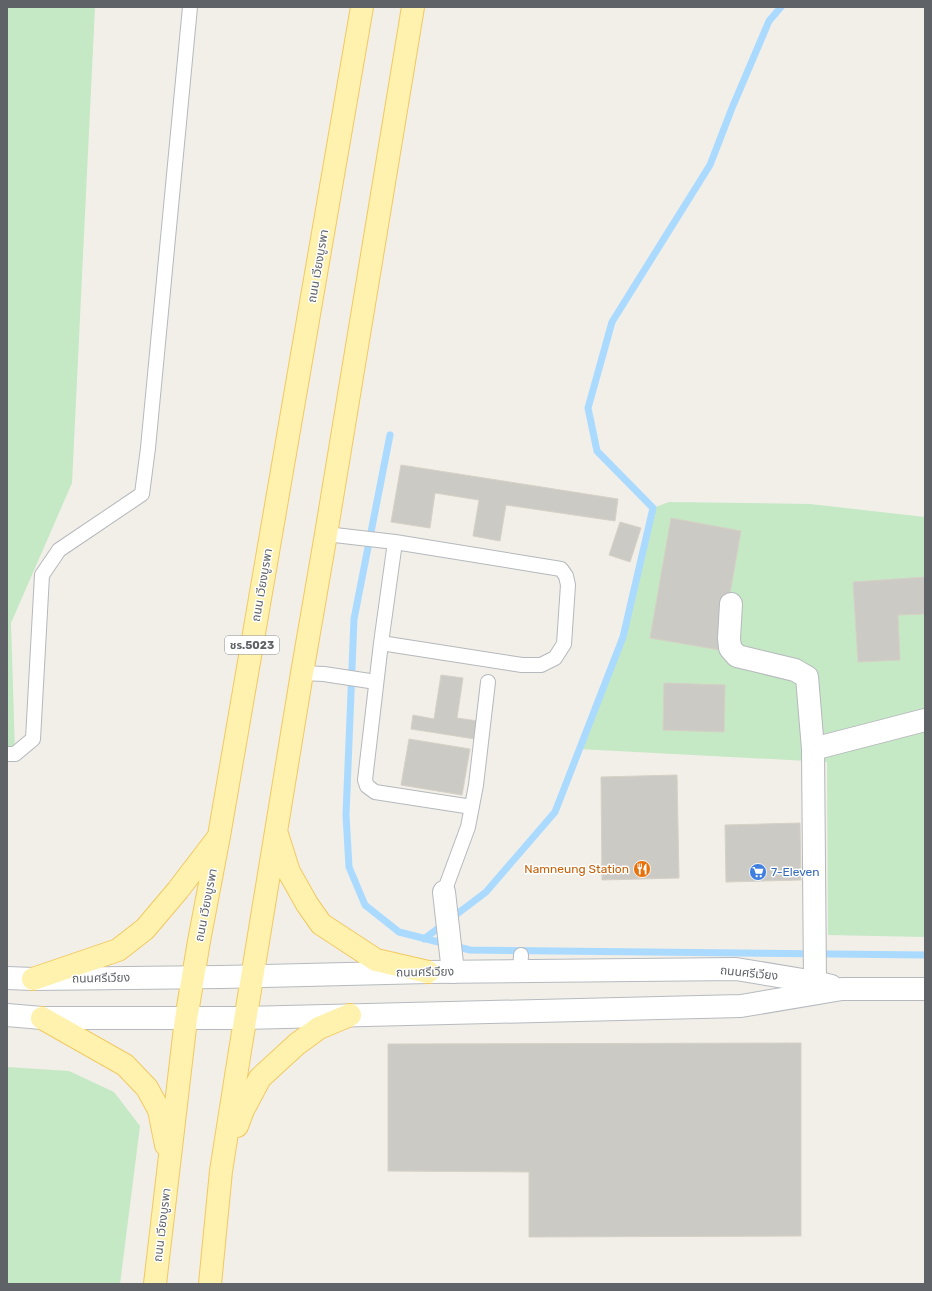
<svg xmlns="http://www.w3.org/2000/svg" width="932" height="1291" viewBox="0 0 932 1291" font-family="Rubik,'Noto Sans Thai',sans-serif">
<style>
.green{fill:#c5e8c5}
.lines{fill:none;stroke-linecap:round;stroke-linejoin:round}
.stream{stroke:#aadaff;stroke-width:7}
.building{fill:#cccac5;stroke:#d6d1c6}
.lane-casing{stroke:#b5b8bc;stroke-width:16}
.street-casing{stroke:#b5b8bc;stroke-width:24}
.secondary-casing{stroke:#b6babf;stroke-width:24}
.primary-casing{stroke:#f2c960;stroke-width:24}
.lane{stroke:#fff;stroke-width:14}
.street{stroke:#fff;stroke-width:22}
.secondary{stroke:#fff;stroke-width:22}
.primary{stroke:#fff2af;stroke-width:22}
.labels{text-anchor:middle;dominant-baseline:central;stroke-width:3;stroke-linejoin:round;paint-order:stroke}
.shield{fill:#fff;stroke:#8f9295;stroke-width:1}
.shield-label{font-size:11px;font-weight:bold;fill:#5f6368}
.street-label{font-size:12px;fill:#5f6368;stroke:#fff}
.food-label{font-size:12px;fill:#c56008;stroke:#fff;text-anchor:end}
.shop-label{font-size:12px;fill:#366cbe;stroke:#fff;text-anchor:start}
</style>
<rect width="100%" height="100%" fill="#f1efe8"/>
<path class="green" d="M7,7H95L72,483L11,623L15,754L7,756Z
M669,502L810,504L925,517V937L828,935L827,762L579,749L623,637L653,508Z
M7,1067L69,1071L114,1092L140,1126L120,1284H7Z"/>
<g class="lines">
<path class="stream" d="M390,435L354,619L346,815L349,867L365,905L399,932L470,950L925,955
M424,939L486,892L555,812L623,637L653,508L597,451L588,408L612,322L710,165L732,108L769,21L781,7"/>
</g>
<path class="building" d="M401,465L618,499L615,521L506,505L500,541L473,536L479,500L435,493L430,528L391,522Z
M671,518L741,531L720,650L650,638Z
M620,522L641,528L630,562L609,555Z
M925,577V614L898,615L900,660L858,662L853,582Z
M441,675L463,678L457,718L478,721L475,739L411,729L413,715L434,719Z
M664,683L725,685L724,732L663,730Z
M409,739L470,749L462,795L401,785Z
M677,775L679,878L602,880L601,777Z
M800,823L801,880L726,882L725,825Z
M801,1043V1236L529,1237V1172L388,1171V1044Z"/>
<g class="lines">
<g class="lane-casing">
<path id="lane" d="M326,534L395,542L561,569L566,576L568,585L564,644L555,658L541,665H522L381,643L395,542
M381,643L365,780L367,786L375,792L472,807
M302,673L324,674L376,682
M7,754H15L33,739L42,575L59,550L142,494L148,448L190,7
M444,892L468,827L476,785L488,682
M520,971L521,955"/>
</g>
<g class="street-casing">
<path id="street" d="M731,604L729,638L730,648L737,656L795,670L807,677L813,749L815,982
M813,749L925,720
M444,892L453,972"/>
</g>
<g class="secondary-casing">
<path id="secondary" d="M7,978L33,979L221,977L428,972L736,969L815,982L831,986
M7,1015L42,1018H246L741,1006L842,989H925"/>
</g>
<g class="primary-casing">
<path id="primary" d="M277,834L289,872L307,904L321,924L376,960L428,972
M33,979L118,950L145,929L178,890L217,839
M42,1018L125,1065L147,1088L159,1110L166,1145
M237,1126L243,1110L260,1078L297,1044L319,1028L350,1015
M155,1284L186,1019L199,941L219,836L362,7
M210,1284L221,1171L239,1057L302,673L326,534L413,7"/>
</g>
<use href="#lane" class="lane"/>
<use href="#street" class="street"/>
<use href="#secondary" class="secondary"/>
<use href="#primary" class="primary"/>
</g>
<defs>
<g id="restaurant-disc" transform="scale(0.9)"><circle r="9.5" fill="#e8710a" stroke="#fff"/><path d="M-5-6h1v4h1v-4h1v4h1v-4h1v5L-1.5 .5V6h-2V.5L-5-1ZM5-6V6H3V1.5H1.5Q1.5-4 5-6Z" fill="#fff"/></g>
<g id="supermarket-disc" transform="scale(0.9)"><circle r="9.5" fill="#3f7fe0" stroke="#fff"/><path d="M-6-5.5h2.5l.6 2H6L4.5 2H-2.5L-4.4-4H-6ZM-1.5 3.2a1.3 1.3 0 1 0 .1 0ZM3 3.2a1.3 1.3 0 1 0 .1 0Z" fill="#fff"/></g>
</defs>
<g fill-rule="evenodd">
<use href="#restaurant-disc" x="642" y="869"/>
<use href="#supermarket-disc" x="758" y="872"/>
</g>
<g class="labels">
<rect class="shield" x="225" y="636" width="54" height="18" rx="3"/>
<g class="shield-label">
<text x="252" y="645">ชร.5023</text>
</g>
<g class="street-label">
<text transform="translate(318 266) rotate(-80)">ถนน เวียงบูรพา</text>
<text transform="translate(262 585) rotate(-80)">ถนน เวียงบูรพา</text>
<text transform="translate(206 905) rotate(-79)">ถนน เวียงบูรพา</text>
<text transform="translate(425 972) rotate(-1)">ถนนศรีเวียง</text>
<text transform="translate(749 973) rotate(6)">ถนนศรีเวียง</text>
<text transform="translate(101 978) rotate(-1)">ถนนศรีเวียง</text>
<text transform="translate(162 1225) rotate(-83)">ถนน เวียงบูรพา</text>
</g>
<g class="food-label">
<text x="629" y="869">Namneung Station</text>
</g>
<g class="shop-label">
<text x="771" y="872">7-Eleven</text>
</g>
</g>
<rect width="932" height="1291" fill="none" stroke="#5f6368" stroke-width="16"/>
</svg>
